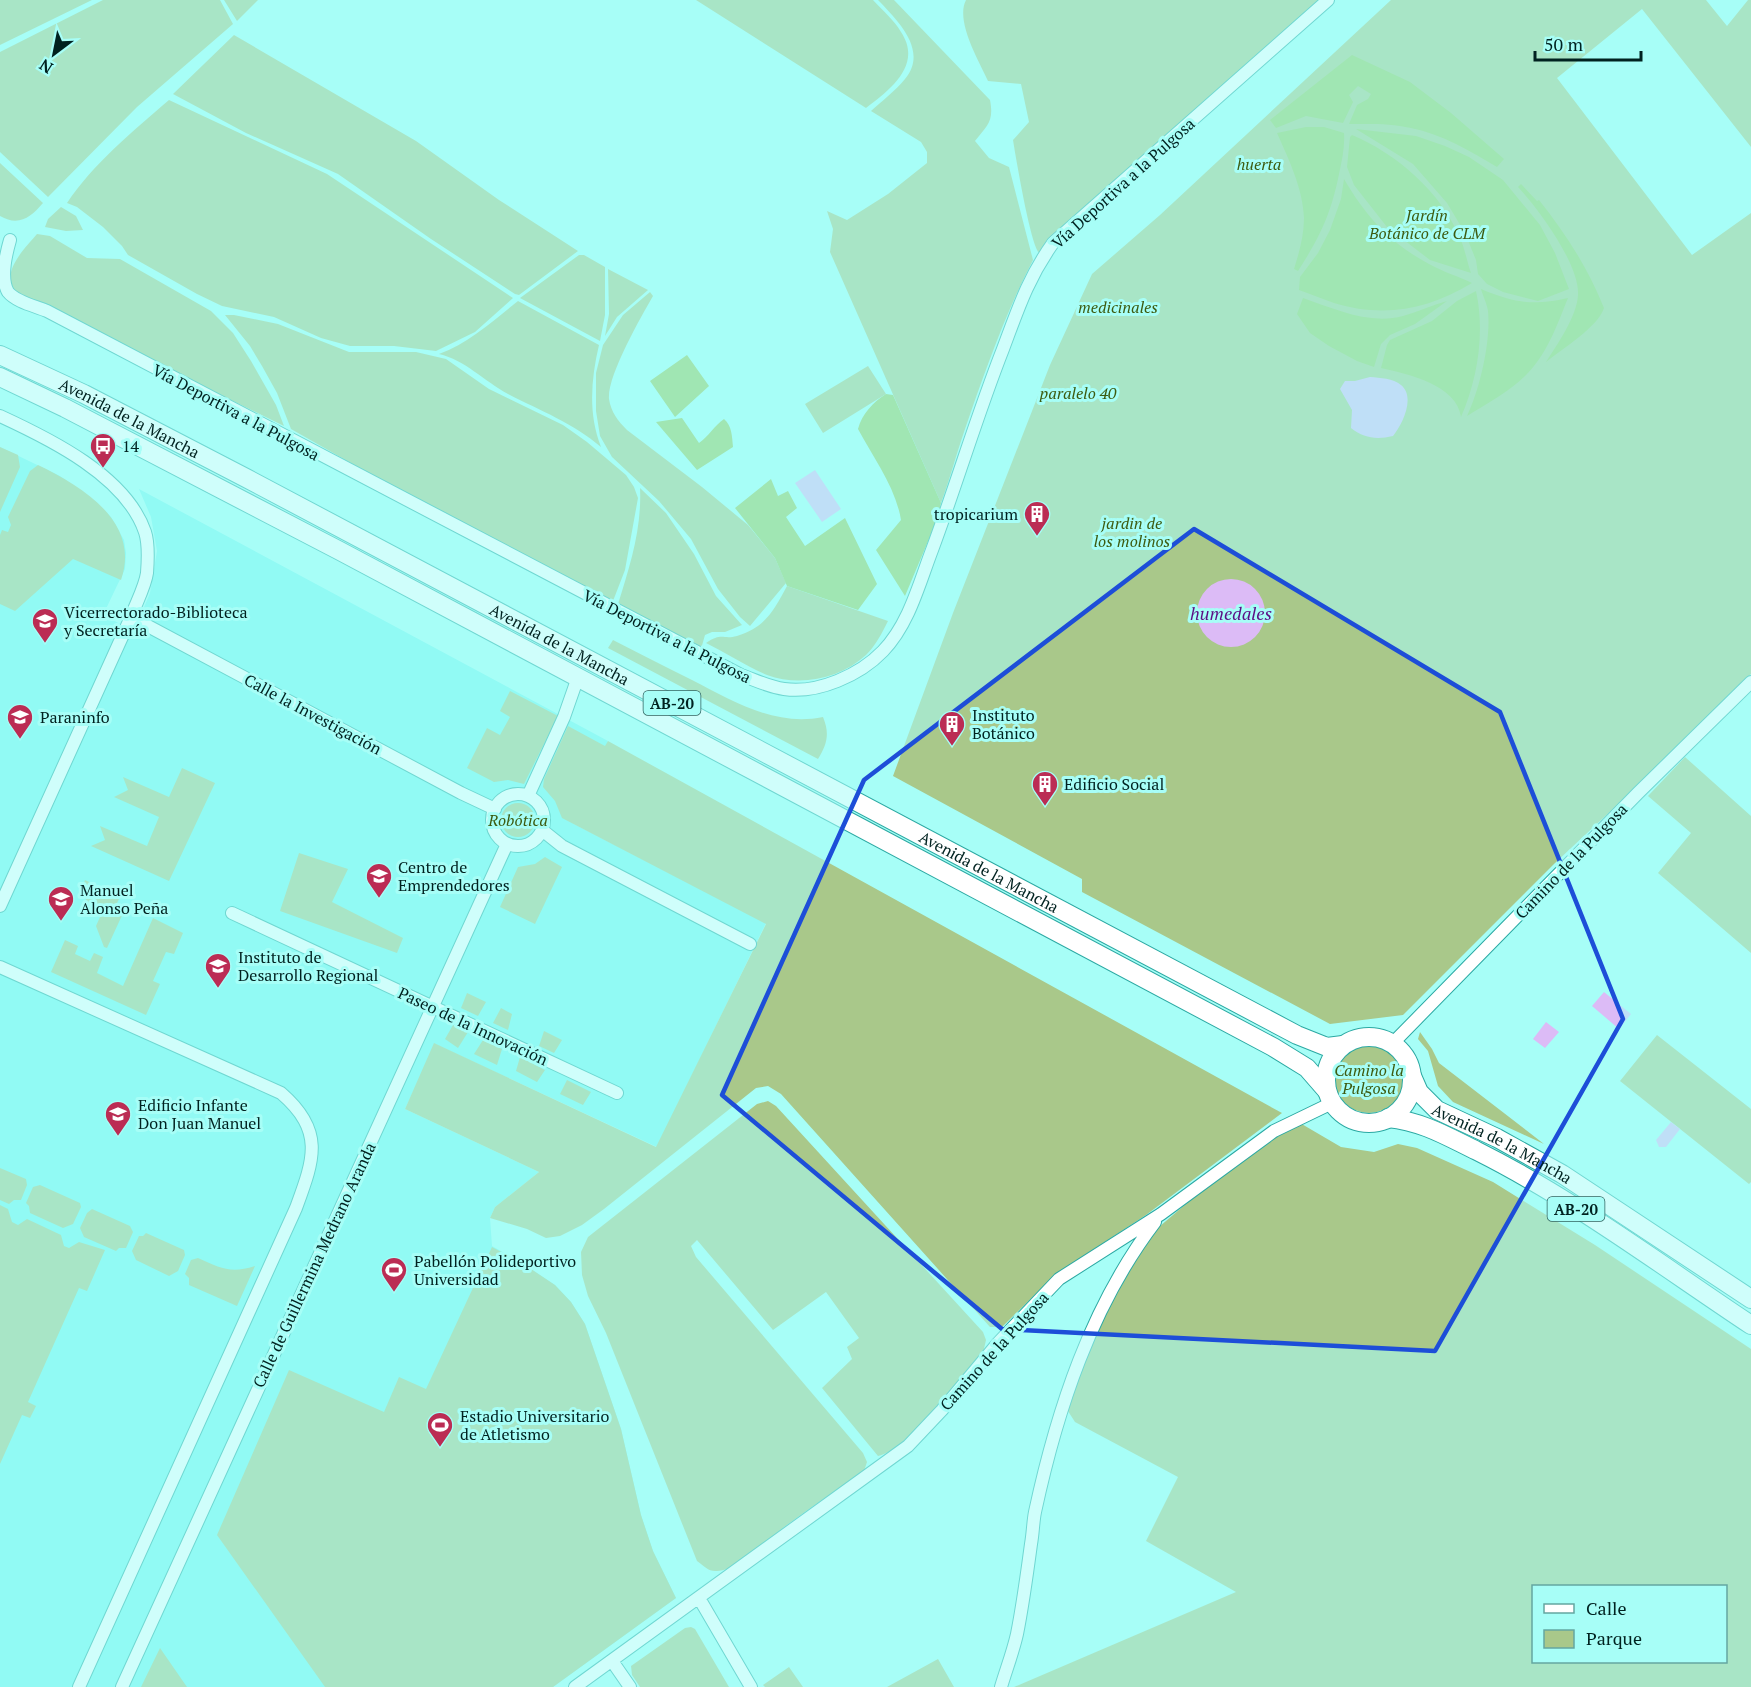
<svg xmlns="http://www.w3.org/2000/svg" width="1751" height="1687" viewBox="0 0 1751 1687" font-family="'PT Serif',serif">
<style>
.built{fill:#75f7ef}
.green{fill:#a9c88a;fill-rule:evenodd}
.forest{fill:#98c95f}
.water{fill:#dcbbf6}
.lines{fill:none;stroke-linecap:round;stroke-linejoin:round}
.street-casing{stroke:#2ba9a3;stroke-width:14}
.primary-casing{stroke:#2ba9a3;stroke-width:20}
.street{stroke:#fff;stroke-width:12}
.primary{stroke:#fff;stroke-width:18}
.marked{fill:none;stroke:#1d4ed8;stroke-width:4.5;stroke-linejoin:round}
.labels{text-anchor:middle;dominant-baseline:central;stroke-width:6;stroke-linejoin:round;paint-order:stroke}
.shield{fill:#a7fef7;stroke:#326460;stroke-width:1.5}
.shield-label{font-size:15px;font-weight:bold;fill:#002220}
.park-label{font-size:16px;font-style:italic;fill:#3d5b10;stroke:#a7fef7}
.street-label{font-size:16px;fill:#002220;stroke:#a7fef7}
.poi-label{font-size:16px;fill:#002220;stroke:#a7fef7;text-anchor:start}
.water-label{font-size:18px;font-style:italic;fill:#5c0e84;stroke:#a7fef7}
</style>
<rect width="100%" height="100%" fill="#a7fef7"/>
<path class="built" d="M0,447L60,476L95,501L111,517L124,540L126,553L125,569L103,615L134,631L150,593L157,551L151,517L139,489L608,741L574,824L766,923L657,1147L435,1044L405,1109L539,1172L495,1207L490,1218L492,1246L522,1263L555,1285L571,1302L585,1324L621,1429L641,1515L653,1551L676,1598L553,1687H0Z"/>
<path class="green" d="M0,0H92L0,45Z
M103,0H220L233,24L137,107L48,197L0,152V52Z
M224,0H258L237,21Z
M696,0H873C882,10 894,20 901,32C923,65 890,90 866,108Z
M878,0H894L990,100C994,121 988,125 975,141L989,158L1009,167L1033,260C1005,314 984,374 964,432C956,455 950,479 941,503L830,252L833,229L827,211L847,220L888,194L927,163V152L921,142L871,111C882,101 895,91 905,79C929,50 897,20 878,0Z
M966,0H1323L1039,253C1030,243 1016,158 1013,140L1029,122L1021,84L988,81C979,61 955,21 966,0Z
M1391,0H1706L1727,26L1748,0H1751V147L1642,9L1557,78L1692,255L1751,213V674L1644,780L1555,863L1403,1015L1330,1024L1082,892V879L893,776L953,613L1050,365L1092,274L1160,215Z
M234,35L416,141L499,200L578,251L519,295L515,294L431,239L338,174L246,133L173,94Z
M169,100L327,174L513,298L475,332L436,351L394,346H350L321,338L274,317L222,306L197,294L128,255L122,246L103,227L77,207L67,203C93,164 133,131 169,100Z
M0,163L43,203C31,217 19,227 0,216Z
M61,207L76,216L83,230L66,231L45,227L48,219Z
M37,234L50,236L87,258L120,259L211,311L233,333L251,361L276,405L284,426L19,296C16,292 13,288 11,284C6,266 27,246 37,234Z
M579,255H584L605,267V315L600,341L520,298Z
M608,269L648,290L617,317L605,336L609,314Z
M650,292L653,296C641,317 607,376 609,399C611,412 618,421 627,430L702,487L748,525L775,558L786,583L750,626L740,617L718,589L691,539L659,501L612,457L600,436L596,411V373L603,345L623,315Z
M518,301L599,345C591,379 588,414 601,447C573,423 541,411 508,394C484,381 465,360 439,354C469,343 493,321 518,301Z
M225,315H234L278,324L349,352H416L446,359L489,389L563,425L587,442L626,475L634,487L638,498L625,570L613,601L379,479L291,429L277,393L262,366L250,346Z
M868,366L886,394L823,433L805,404Z
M0,447L18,455L20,467L0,512Z
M38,465C83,487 141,522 121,580L73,559L15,611L0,604V535L2,530L8,532L11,525L8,517L30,471Z
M640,488L666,513L694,554L716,596L742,625L725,632H712L705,635L701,649L618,604C630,566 642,528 640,488Z
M787,586L888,621C882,633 876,645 866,655C840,679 800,687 767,675C746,666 726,653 706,643C722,632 723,640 737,636C765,628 774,610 787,586Z
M613,640C639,653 665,667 692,680C733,701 775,727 823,717C830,734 827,744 818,759L608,648Z
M510,691L558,716L524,784L508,780L494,782L467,768L487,728L500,735L510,717L500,711Z
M568,726L605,746L608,741L1282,1113L1146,1215L1056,1274L1002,1327H990L781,1094L768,1086L756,1088L604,1209L582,1225L560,1236L546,1238L527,1229L490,1218L495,1207L539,1172L405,1109L434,1043L656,1147L766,924L562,818L555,801L543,787L544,779Z
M1685,757L1751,816V953L1658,873L1691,833L1648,796Z
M182,768L215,783L169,881L91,846L105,840L100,826L147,846L159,817L114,797L128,790L123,777L169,797Z
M501 820a17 17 0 1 1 34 0a17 17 0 1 1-34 0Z
M299,853L348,869L332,902L403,938L397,953L280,911Z
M545,857L562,867L535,924L500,907L518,867L535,864Z
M85,880L120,897L117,903L98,910L88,906L82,888Z
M119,909L124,911L107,948L104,947L96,926L100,917Z
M153,918L183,933L174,954L166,952L153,981L160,984L146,1015L51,972L65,940L78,946L75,954L90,961L94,953L103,957L97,973L123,986Z
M467,993L486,1002L478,1016L461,1008Z
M501,1008L512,1014L508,1030L493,1023Z
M453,1025L468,1032L458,1048L445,1039Z
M544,1031L562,1040L554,1053L539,1046Z
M1420,1032L1432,1049L1439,1063L1544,1144L1453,1102L1438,1086L1428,1051L1418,1039Z
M1657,1035L1751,1109V1182L1749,1184L1620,1081Z
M483,1040L502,1049L497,1065L474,1054Z
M1334 1078a35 35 0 1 1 70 0a35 35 0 1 1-70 0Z
M520,1057L545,1070L537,1082L516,1071Z
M567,1080L591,1092L583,1105L560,1094Z
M768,1101L776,1106L983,1332L986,1340L983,1353C960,1379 910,1449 878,1456L822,1388L852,1359L847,1347L859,1338L826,1292L773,1330L697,1240L691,1246L696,1257L863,1453L867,1462L864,1471C837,1490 809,1508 783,1528C767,1540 738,1571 717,1571C709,1572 704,1566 697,1561L606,1333L588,1296L582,1275L581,1252L588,1237L757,1104Z
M1300,1123L1341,1147L1374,1152L1398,1144L1417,1148L1493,1182L1595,1245L1751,1349V1687H1014L1236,1592L1146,1541L1178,1477L1075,1422L1066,1408L1118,1280L1159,1227L1208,1185L1260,1145ZM1534,1586H1726V1662H1534Z
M0,1168L26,1179L27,1185L21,1200H14L9,1204L0,1200Z
M40,1185L80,1203L81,1207L73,1224L63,1228L30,1213L29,1206L26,1203L33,1187Z
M0,1205L8,1209L12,1222L18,1225L27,1219L61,1235L64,1246L69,1248L79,1242L105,1250L87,1291L79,1288L28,1402L36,1406L30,1418L22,1415L0,1464Z
M92,1209L130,1226L133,1232L126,1248H119L116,1251L84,1237L80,1228L87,1213Z
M146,1233L184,1250L185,1255L178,1271L169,1276L136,1260L132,1251L139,1236H143Z
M492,1247L522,1263L555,1285L571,1302L585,1324L621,1429L641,1515L653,1551L676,1598L553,1687H325L217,1535L289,1370L384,1412L399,1377L426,1389Z
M198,1258C221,1268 230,1274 255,1266L237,1306L189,1285V1278L185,1274L191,1260Z
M691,1627L695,1629L729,1687H640L632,1675L631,1666L685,1628Z
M160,1648L187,1687H141Z
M938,1659L954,1687H887Z
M789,1667L803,1687H765L763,1685Z"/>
<path class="forest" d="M1352,55L1410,82L1451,113L1504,159L1497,167C1470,151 1442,134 1411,128C1390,123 1370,124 1349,124L1357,105L1368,99L1371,94L1358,86L1349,95L1353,102L1343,123L1306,116L1276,128L1270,120Z
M1306,127H1324L1344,133C1345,147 1342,160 1339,174C1331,214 1320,237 1298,271L1294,269C1299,253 1304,236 1304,218C1303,189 1289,160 1277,133Z
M1356,129L1416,136L1445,146L1469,157L1503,180L1540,225L1555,253L1569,289L1538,301L1503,292L1487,284L1478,274L1476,260L1465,233L1447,203L1413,164Z
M1352,135C1397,154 1441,192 1460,238C1465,249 1467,262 1471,273L1430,260L1387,227L1354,185L1347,167L1350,137Z
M1344,179C1367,218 1390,243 1429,264C1443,272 1458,276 1472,283C1428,310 1383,318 1334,303C1322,299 1311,294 1299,290L1300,277L1318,253L1330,230L1341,199Z
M1521,184L1537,201L1539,200C1566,234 1588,268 1604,308C1598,327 1562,349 1546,362C1557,345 1577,316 1578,295C1580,265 1538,208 1518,187Z
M1481,289C1515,303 1532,306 1568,298C1557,325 1547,355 1525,376C1509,392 1486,404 1467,416C1480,389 1491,341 1488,311C1487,304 1483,296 1481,289Z
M1476,291C1485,332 1478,378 1461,417C1457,385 1408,374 1381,368L1387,345L1390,340L1432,321L1457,301Z
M1303,298C1335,309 1369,325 1403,316C1418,312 1432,305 1447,301L1415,324L1390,335L1381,344L1374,367L1357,361L1329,346L1310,333L1297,314Z
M687,355L709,386L675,417L650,381Z
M886,394L893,395L941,503L937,520L905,596L876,550L901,520C896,488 873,457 858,429C862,414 873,402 886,394Z
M682,418L699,443C709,436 714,426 724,419C732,426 732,436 733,447L697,470L656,422Z
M771,479L778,496L788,491L797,508L786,517L805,546L845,518L877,584L858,610L787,586L775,558L735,508Z"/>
<path class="water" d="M1370,377C1380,378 1393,378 1401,385C1416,397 1402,425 1393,436C1376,440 1364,438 1351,428L1352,410L1340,389L1345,381H1355Z
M815,470L841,509L822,522L795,483Z
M1197 613a34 34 0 1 1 68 0a34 34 0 1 1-68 0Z
M1604,992L1631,1014L1619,1029L1592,1006Z
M1546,1022L1559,1032L1545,1048L1533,1039Z
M1671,1122L1680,1129L1666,1147H1659L1656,1140Z"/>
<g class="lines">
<g class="street-casing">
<path id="street" d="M10,240C6,254 0,278 8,292C16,302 35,306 47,311L741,675C755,680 769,687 784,689C818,694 860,675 883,651C909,624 919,584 932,550C957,483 977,415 1003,349C1018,309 1028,278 1053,243L1328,0
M0,416C50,439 126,476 145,532C149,544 148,560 147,573C145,587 136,603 131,617L0,906
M131,617L461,793L495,809
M492 820a26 26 0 1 1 52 0a26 26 0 1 1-52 0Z
M528,796L564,717L578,677
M542,830L562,846L750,944
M232,913L617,1093
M0,967L281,1093C325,1131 314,1159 296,1208L79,1687
M1393,1043L1638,793L1751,682
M699,1598L751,1687
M612,1661L630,1687
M122,1687L507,844
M575,1687L908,1446L942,1410L998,1343L1059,1279L1161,1214L1274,1131L1332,1103
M1001,1687C1006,1670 1013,1652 1017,1634C1023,1604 1027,1574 1031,1544C1033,1533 1033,1522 1035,1512C1057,1410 1091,1306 1155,1222"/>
</g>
<g class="primary-casing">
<g id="primary">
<path id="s1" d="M0,355L84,394L246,478L1297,1035L1327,1047L1343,1045"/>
<path d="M0,377L65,408L340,551L1273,1047L1307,1068L1327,1091"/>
<circle cx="1369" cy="1080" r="43"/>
<path id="s2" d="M1412,1076L1419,1092L1437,1110L1497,1138L1562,1174L1751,1299"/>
<path d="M1388,1118C1424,1122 1446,1136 1477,1151C1573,1199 1662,1266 1751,1325"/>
</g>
</g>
<use href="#street" class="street"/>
<use href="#primary" class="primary"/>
</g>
<path d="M0 0H1751V1687H0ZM1194,529L1500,712L1623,1019L1435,1351L1002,1329L722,1095L864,780Z" fill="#a7fef7" fill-opacity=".55" fill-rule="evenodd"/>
<path class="marked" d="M1194,529L1500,712L1623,1019L1435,1351L1002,1329L722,1095L864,780Z"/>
<defs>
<g id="bus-pin" transform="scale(1.35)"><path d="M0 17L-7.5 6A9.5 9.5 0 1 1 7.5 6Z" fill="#bb2c54" stroke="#a7fef7"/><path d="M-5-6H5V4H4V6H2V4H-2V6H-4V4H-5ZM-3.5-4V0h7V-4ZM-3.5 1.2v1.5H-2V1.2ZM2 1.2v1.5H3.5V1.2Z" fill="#fff"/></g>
<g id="building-pin" transform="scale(1.35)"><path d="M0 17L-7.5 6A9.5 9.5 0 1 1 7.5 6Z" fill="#bb2c54" stroke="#a7fef7"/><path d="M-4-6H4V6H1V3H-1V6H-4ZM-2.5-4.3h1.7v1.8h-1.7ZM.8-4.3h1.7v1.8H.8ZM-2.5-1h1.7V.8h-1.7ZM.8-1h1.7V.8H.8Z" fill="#fff"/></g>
<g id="university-pin" transform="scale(1.35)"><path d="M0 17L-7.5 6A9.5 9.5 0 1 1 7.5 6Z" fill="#bb2c54" stroke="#a7fef7"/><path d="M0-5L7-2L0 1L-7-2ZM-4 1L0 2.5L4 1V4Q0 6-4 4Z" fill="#fff"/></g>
<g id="school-pin" transform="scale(1.35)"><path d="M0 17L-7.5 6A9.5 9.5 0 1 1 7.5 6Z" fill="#bb2c54" stroke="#a7fef7"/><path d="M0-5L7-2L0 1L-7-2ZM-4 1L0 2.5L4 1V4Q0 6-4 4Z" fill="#fff"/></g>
<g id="stadium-pin" transform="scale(1.35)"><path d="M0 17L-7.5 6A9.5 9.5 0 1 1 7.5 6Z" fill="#bb2c54" stroke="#a7fef7"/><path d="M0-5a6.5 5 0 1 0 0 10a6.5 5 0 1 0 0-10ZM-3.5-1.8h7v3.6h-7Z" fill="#fff"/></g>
</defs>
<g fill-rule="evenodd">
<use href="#bus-pin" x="103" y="446"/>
<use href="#building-pin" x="1037" y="514"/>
<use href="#university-pin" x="45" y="621"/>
<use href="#university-pin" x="20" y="717"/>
<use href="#building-pin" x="952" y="724"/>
<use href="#building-pin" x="1045" y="784"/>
<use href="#university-pin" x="379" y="876"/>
<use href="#school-pin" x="61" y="899"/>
<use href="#university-pin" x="218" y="966"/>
<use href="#university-pin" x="118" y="1114"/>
<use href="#stadium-pin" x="394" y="1270"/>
<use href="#stadium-pin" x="440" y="1425"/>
</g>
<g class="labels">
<g class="shield">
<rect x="643.5" y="691" width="57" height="24" rx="4.5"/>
<rect x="1547.5" y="1197" width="57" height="24" rx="4.5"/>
</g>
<g class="shield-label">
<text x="672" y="703">AB-20</text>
<text x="1576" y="1209">AB-20</text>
</g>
<g class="park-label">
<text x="1259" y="164">huerta</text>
<text x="1427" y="215">Jardín<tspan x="1427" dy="18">Botánico de CLM</tspan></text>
<text x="1118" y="307">medicinales</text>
<text x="1078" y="393">paralelo 40</text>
<text x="1132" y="523">jardin de<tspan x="1132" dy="18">los molinos</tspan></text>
<text x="518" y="820">Robótica</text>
<text x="1369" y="1070">Camino la<tspan x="1369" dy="18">Pulgosa</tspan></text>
</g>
<g class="street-label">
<text transform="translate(1123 183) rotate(-42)">Vía Deportiva a la Pulgosa</text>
<text transform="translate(236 412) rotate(28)">Vía Deportiva a la Pulgosa</text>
<text stroke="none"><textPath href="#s1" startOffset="144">Avenida de la Mancha</textPath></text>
<text transform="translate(667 636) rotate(27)">Vía Deportiva a la Pulgosa</text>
<text stroke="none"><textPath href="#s1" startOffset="630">Avenida de la Mancha</textPath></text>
<text transform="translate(313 714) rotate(28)">Calle la Investigación</text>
<text transform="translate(1571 861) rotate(-46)">Camino de la Pulgosa</text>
<text stroke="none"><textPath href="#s1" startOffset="1116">Avenida de la Mancha</textPath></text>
<text transform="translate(473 1026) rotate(25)">Paseo de la Innovación</text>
<text stroke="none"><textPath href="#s2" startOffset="116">Avenida de la Mancha</textPath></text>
<text transform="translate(314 1265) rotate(-65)">Calle de Guillermina Medrano Aranda</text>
<text transform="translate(994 1351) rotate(-48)">Camino de la Pulgosa</text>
</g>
<g class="poi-label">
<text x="122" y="446">14</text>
<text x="1018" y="514" text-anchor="end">tropicarium</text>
<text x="64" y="612">Vicerrectorado-Biblioteca<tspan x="64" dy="18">y Secretaría</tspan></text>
<text x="972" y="715">Instituto<tspan x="972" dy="18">Botánico</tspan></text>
<text x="40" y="717">Paraninfo</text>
<text x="1064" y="784">Edificio Social</text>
<text x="398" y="867">Centro de<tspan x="398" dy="18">Emprendedores</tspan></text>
<text x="80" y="890">Manuel<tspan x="80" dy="18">Alonso Peña</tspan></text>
<text x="238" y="957">Instituto de<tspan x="238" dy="18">Desarrollo Regional</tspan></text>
<text x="138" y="1105">Edificio Infante<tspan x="138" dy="18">Don Juan Manuel</tspan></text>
<text x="414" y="1261">Pabellón Polideportivo<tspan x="414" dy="18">Universidad</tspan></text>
<text x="460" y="1416">Estadio Universitario<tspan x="460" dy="18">de Atletismo</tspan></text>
</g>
<g class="water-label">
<text x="1231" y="613">humedales</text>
</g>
</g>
<rect x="1532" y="1585" width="195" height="78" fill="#a7fef7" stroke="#64a6a1" stroke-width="1.5"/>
<rect x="1544" y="1604" width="30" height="9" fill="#ffffff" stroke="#64a6a1" stroke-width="1.5"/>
<text x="1586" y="1615" font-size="18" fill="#002220">Calle</text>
<rect x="1544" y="1630" width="30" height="18" fill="#a9c88a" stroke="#64a6a1" stroke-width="1.5"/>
<text x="1586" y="1645" font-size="18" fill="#002220">Parque</text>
<g transform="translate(54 54) rotate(212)" stroke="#a7fef7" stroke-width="4.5" paint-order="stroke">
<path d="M0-4.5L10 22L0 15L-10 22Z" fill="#002220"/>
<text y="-9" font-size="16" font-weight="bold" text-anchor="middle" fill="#002220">N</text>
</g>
<path d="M1535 51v9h106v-9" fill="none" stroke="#002220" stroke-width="3"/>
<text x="1544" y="51" font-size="18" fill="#002220" stroke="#a7fef7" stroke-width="4.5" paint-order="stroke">50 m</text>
</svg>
